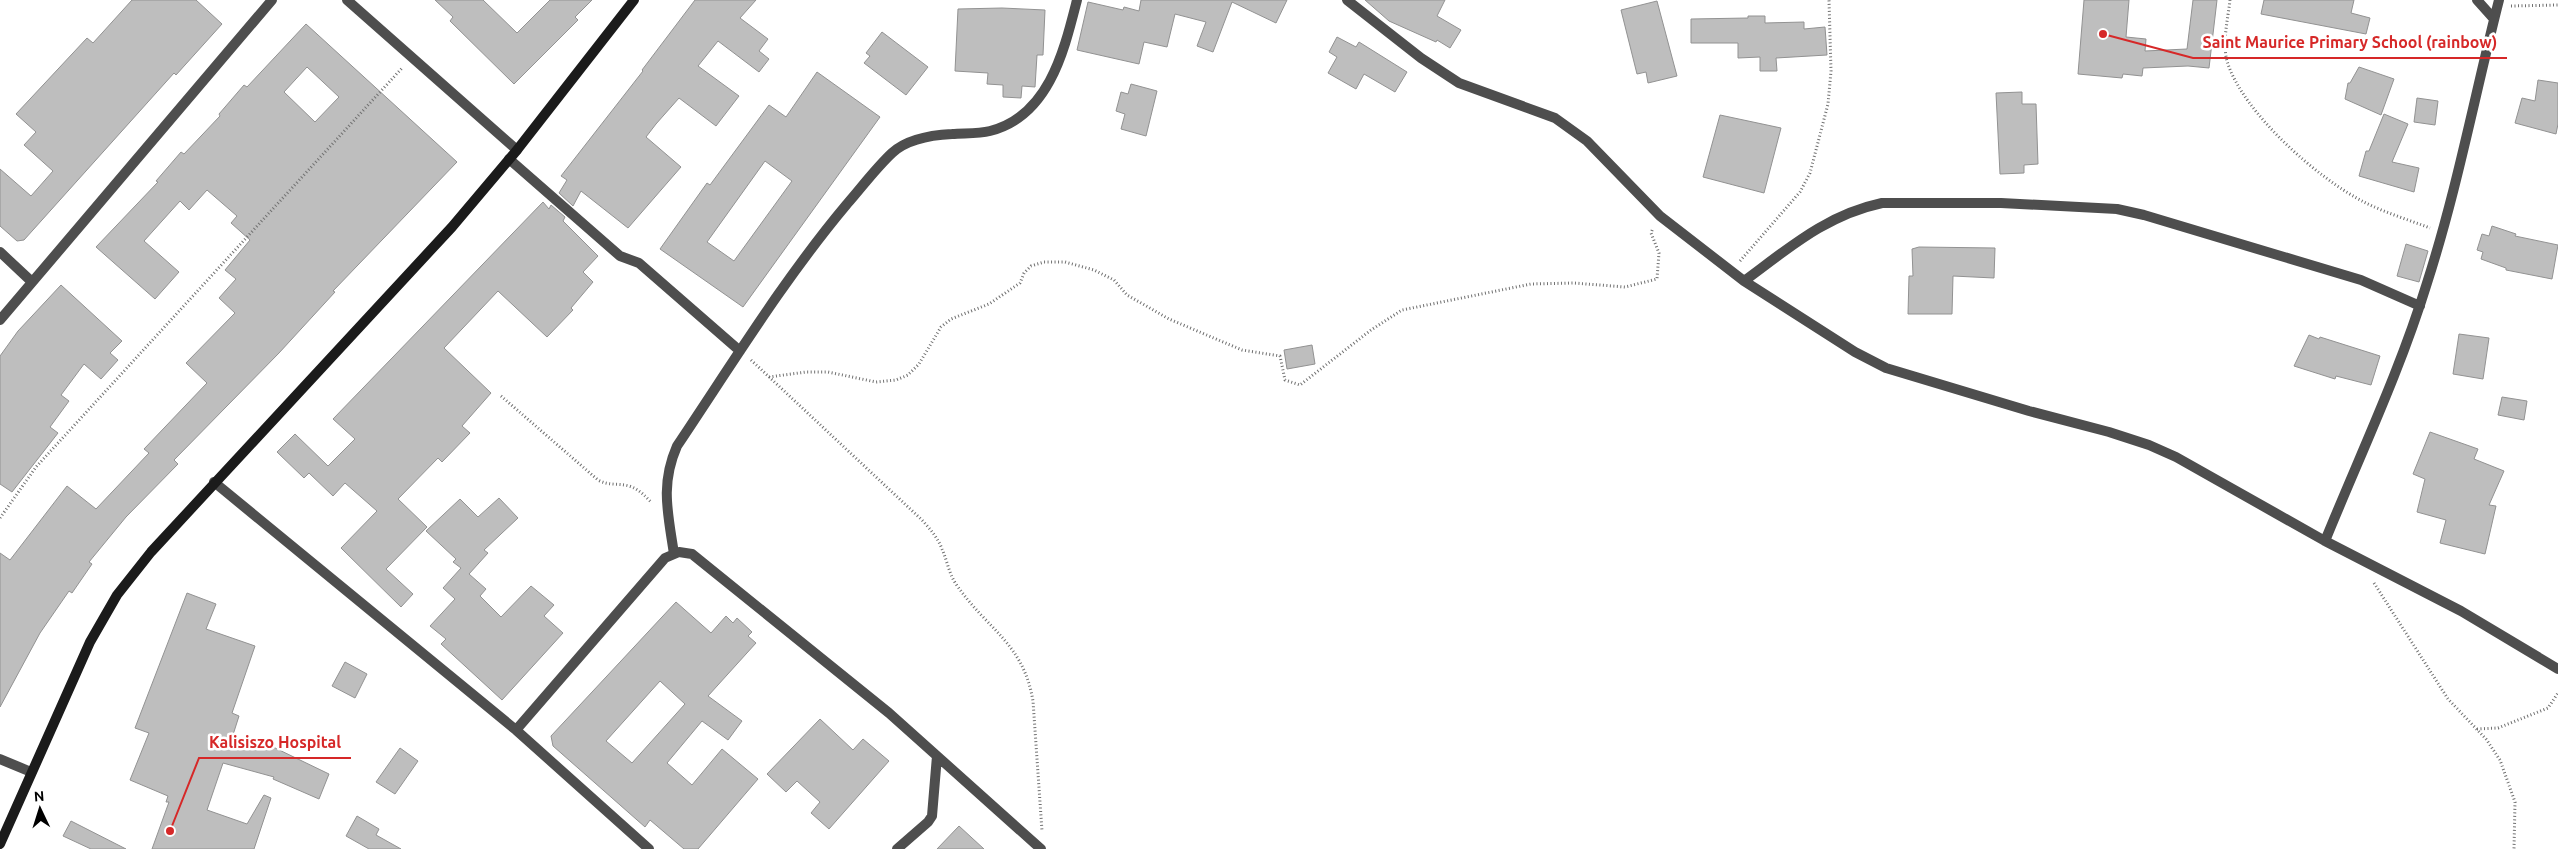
<svg xmlns="http://www.w3.org/2000/svg" width="2558" height="849" viewBox="0 0 2558 849" font-family="Ubuntu,sans-serif">
<style>
.building{fill:#bebebe;stroke:#929292;fill-rule:evenodd}
.lines{fill:none;stroke-linecap:round;stroke-linejoin:round}
.path{stroke:#707070;stroke-width:3;stroke-dasharray:1 2.5;stroke-linecap:butt}
.street{stroke:#4e4e4e;stroke-width:10}
.secondary{stroke:#1b1b1b;stroke-width:10}
.leader{fill:none;stroke:#d62828;stroke-width:2}
.callout-dot{fill:#d62828;stroke:#fff;stroke-width:2}
.callout-label{font-size:16px;text-anchor:middle;font-weight:bold;fill:#d62828;stroke:#fff;stroke-width:5;stroke-linejoin:round;paint-order:stroke}
</style>
<rect width="100%" height="100%" fill="#fff"/>
<path class="building" d="M132,0H196L222,24L176,75L174,73L24,240L17,241L0,226V169L31,196L53,171L24,145L36,132L16,114L87,38L93,43Z
M435,0H483L517,33L550,0H592L575,17L578,20L514,84L450,21L453,17Z
M695,0H756L740,18L768,39L759,51L769,59L759,72L718,41L698,66L739,96L716,126L679,98L656,124L646,137L681,167L628,228L581,191L573,206L559,193L567,180L561,176L643,71L642,70Z
M1141,0H1287L1276,23L1232,2L1213,52L1197,46L1206,22L1175,14L1167,47L1144,42L1139,64L1077,50L1088,2L1123,10L1124,7L1139,11Z
M1365,0H1445L1437,16L1461,30L1450,48L1437,40L1436,42L1389,21Z
M2084,0H2129L2126,37L2146,39L2145,51L2187,49L2193,0H2217L2209,68L2188,66L2143,68L2142,76L2123,74L2122,78L2078,74Z
M2264,0H2354L2351,13L2370,18L2366,34L2261,14Z
M1657,1L1677,76L1648,83L1646,72L1637,74L1621,10Z
M1002,8L1045,10L1043,55H1037L1035,87L1022,86L1021,98L1003,97V85L987,84L988,73L955,71L958,9Z
M1748,16H1765V23L1804,22V29L1825,27L1827,55L1776,58L1777,71H1760V57L1738,58V43H1691V19L1748,18Z
M306,24L457,162L333,291L335,292L279,353L174,460L178,464L126,517L89,562L92,564L72,593L69,591L40,633L0,707V553L10,560L67,486L96,509L149,453L144,449L207,383L186,363L235,313L219,298L236,279L225,270L250,240L231,223L237,216L207,190L189,210L180,201L144,241L179,272L155,299L96,247L158,182L156,181L181,152L184,154L220,116L219,114L244,85L247,87ZM307,67L339,97L315,122L284,92Z
M882,32L928,67L906,95L864,63L870,56L866,53Z
M1337,37L1356,47L1359,42L1407,72L1395,92L1364,74L1356,89L1328,73L1337,57L1329,52Z
M2359,67L2394,79L2381,115L2345,99L2348,83H2350Z
M817,72L880,117L743,307L660,249L707,183L710,185L769,105L786,117ZM765,161L792,181L734,261L707,242Z
M2538,80L2558,83V124L2556,134L2515,123L2522,98L2535,101Z
M1131,84L1157,91L1146,136L1121,129L1125,114L1116,111L1121,92L1128,94Z
M2022,92V104H2036L2038,164L2024,165V173L2000,174L1996,93Z
M2417,98L2438,101L2435,125L2414,122Z
M2384,114L2408,124L2392,162L2419,168L2414,192L2359,176L2366,151H2369Z
M1720,115L1781,128L1764,193L1703,177Z
M543,202L549,209L551,205L565,217L563,221L598,256L583,272L593,282L571,308L573,310L547,337L498,291L444,348L491,393L462,426L470,433L442,462L438,458L398,499L427,527L386,569L413,594L401,607L341,548L377,511L345,483L333,496L309,473L304,478L277,452L295,434L328,466L355,439L333,419Z
M2492,226L2516,234L2515,236L2558,245L2552,279L2506,270V268L2481,259L2483,252L2477,250L2482,234L2489,236Z
M2406,244L2428,251L2419,282L2397,276Z
M1919,247L1995,248L1994,278L1953,276L1952,314H1908L1909,276H1913L1912,249Z
M61,285L122,341L110,353L118,360L101,379L84,364L61,395L69,401L50,427L58,433L12,492L0,484V356L18,331Z
M2459,334L2489,338L2483,379L2453,374Z
M2309,335L2319,339L2320,337L2380,356L2371,385L2336,376L2335,379L2294,366Z
M1312,345L1315,364L1287,369L1284,350Z
M2502,397L2527,401L2524,420L2498,415Z
M2430,432L2478,449L2474,459L2504,471L2489,505L2496,506L2485,554L2440,543L2446,520L2417,512L2425,479L2413,474Z
M499,498L518,518L484,550L488,553L469,574L486,589L480,596L501,617L531,586L554,605L544,616L563,633L502,700L441,644L446,639L430,626L455,599L443,588L461,568L453,562L456,559L426,531L460,499L478,517Z
M187,593L216,604L206,629L255,646L232,713L239,716L232,738L271,748V746L329,774L319,799L273,779L274,777L223,763L207,810L247,824L264,795L271,798L254,849H152L169,802H166L168,796L130,780L149,733L135,728Z
M676,602L711,633L726,616L733,623L737,618L752,632L748,636L756,643L708,696L742,721L728,740L702,721L667,763L692,785L722,749L758,779L698,849H684L650,820L645,827L553,746L551,736ZM660,681L685,704L632,763L606,741Z
M345,662L367,674L355,698L332,686Z
M820,719L853,750L863,739L889,761L829,829L811,813L820,802L797,781L786,792L767,774Z
M400,748L418,761L395,794L376,782Z
M357,816L379,829L376,835L401,849H369L346,836Z
M71,821L126,849H91L63,836Z
M959,826L984,849H937Z"/>
<g class="lines">
<path class="path" d="M2230,0C2228,19 2222,42 2227,61C2242,112 2319,180 2366,203C2386,213 2409,220 2430,228
M2511,6L2558,5
M1740,261L1800,192L1810,173L1828,104L1831,71L1829,0
M751,360L922,520C930,529 938,538 942,549C947,560 949,574 956,584C987,630 1023,642 1033,701L1042,831
M769,377L806,372H828L876,382L896,380L908,375L919,364L941,327L951,319L989,304L1020,283L1024,273L1031,266L1044,262H1065L1094,270L1114,280L1127,295L1169,319L1242,350L1280,356L1285,380L1300,385L1371,330L1402,310L1531,284L1574,283L1625,287L1657,279L1659,253L1651,233L1653,228
M501,396L598,480C609,486 618,483 629,486C639,489 645,496 652,503
M0,518L36,467L403,67
M2374,583L2448,699L2486,739L2500,760L2515,802L2514,849
M2477,729L2498,728L2548,708L2558,693"/>
<path class="street" d="M347,0L517,150
M1347,0L1421,58L1459,83L1555,118L1587,141L1660,216L1744,281L1855,352L1886,368L2029,411L2109,432L2149,445L2176,457L2325,541L2461,611L2558,669
M2477,0L2494,19
M509,159L620,256L639,263L740,351
M0,252L31,281
M1744,281C1789,248 1826,215 1882,203H2001L2117,209L2144,215L2361,280L2420,306
M0,320L272,0
M214,482L516,730L649,849
M2325,541C2360,455 2400,371 2427,283C2457,190 2475,94 2499,0
M674,554C668,513 660,485 677,446C732,364 784,279 847,204C862,187 875,169 892,153C907,139 932,135 952,134C964,133 978,134 990,131C1049,116 1064,51 1077,0
M516,730L665,558L679,552L692,554L889,713L1041,849
M0,759L31,772
M897,849L928,822L932,816L937,756"/>
<path class="secondary" d="M0,844L90,642L117,595L151,552L452,227L517,150L634,0"/>
</g>
<path class="leader" d="M2103 34L2193 58H2507M170 831L199 758H351"/>
<g class="callout-dot">
<circle cx="2103" cy="34" r="5"/>
<circle cx="170" cy="831" r="5"/>
</g>
<g class="callout-label">
<text x="2350" y="48">Saint Maurice Primary School (rainbow)</text>
<text x="275" y="748">Kalisiszo Hospital</text>
</g>
<g transform="translate(40 809) rotate(356)" stroke="#ffffff" stroke-width="4" paint-order="stroke">
<path d="M0-4L9 19L0 12L-9 19Z" fill="#000000"/>
<text y="-8" font-size="14" font-weight="bold" text-anchor="middle" fill="#000000">N</text>
</g>
</svg>
